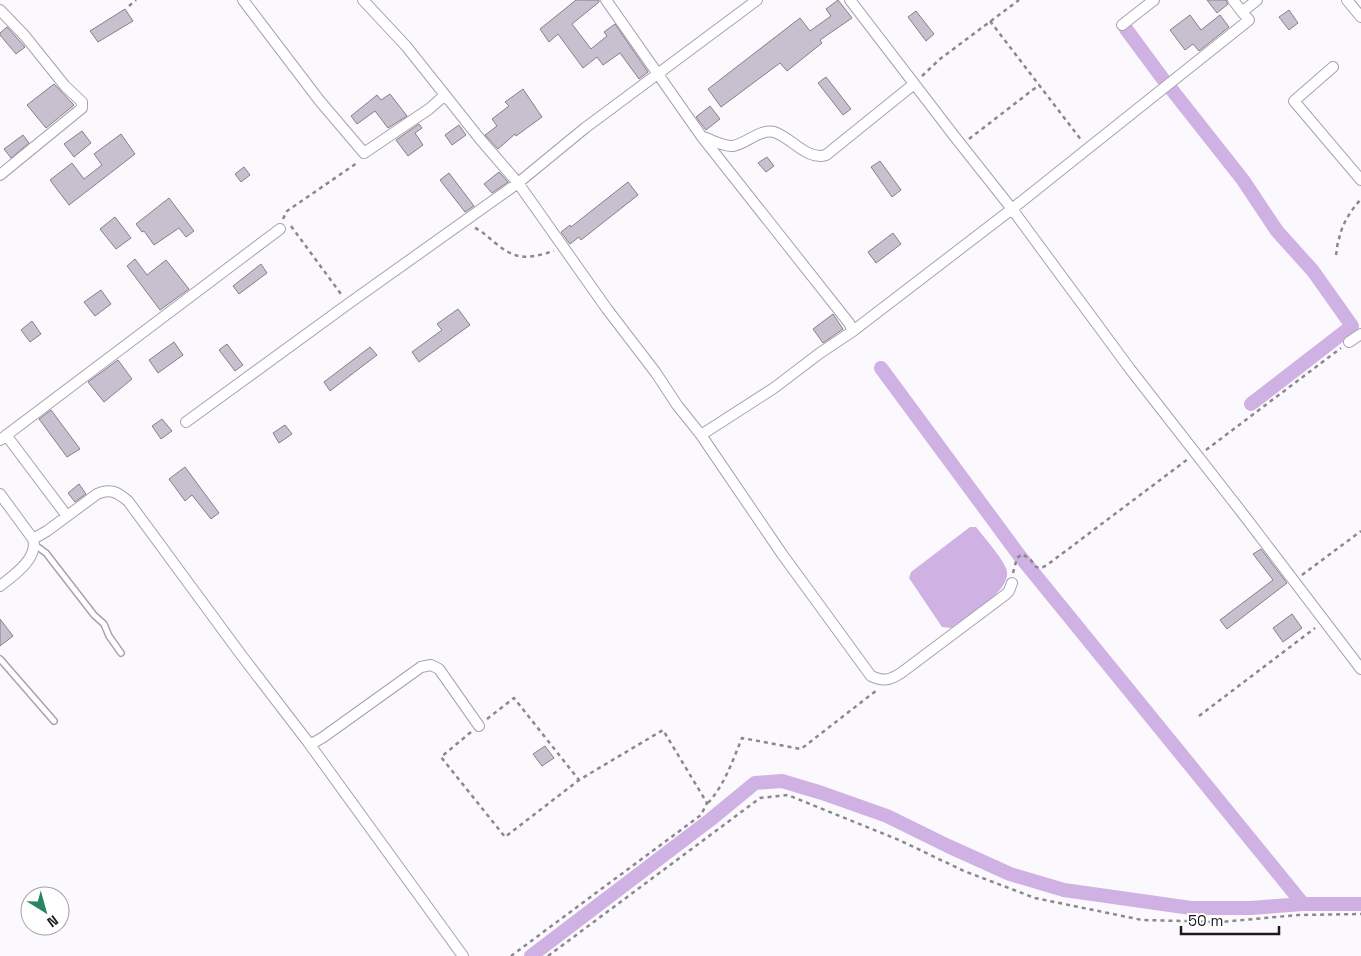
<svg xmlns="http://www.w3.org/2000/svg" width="1361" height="956" viewBox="0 0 1361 956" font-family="'Space Grotesk',sans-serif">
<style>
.water{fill:#cfb2e3}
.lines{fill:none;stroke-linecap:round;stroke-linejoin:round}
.canal{stroke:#cfb2e3;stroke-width:14}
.building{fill:#c8c0ce;stroke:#867f8c}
.lane-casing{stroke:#a9a1af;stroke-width:8}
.street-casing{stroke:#a9a1af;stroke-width:12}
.path{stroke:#8b888d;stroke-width:2.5;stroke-dasharray:4 4;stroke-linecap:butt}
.lane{stroke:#fff;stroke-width:5}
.street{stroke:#fff;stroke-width:10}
</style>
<rect width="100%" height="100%" fill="#fbf8fe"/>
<path class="water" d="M970,527H976C984,537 1002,558 1006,568C1015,590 966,617 951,628L942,627L909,578L911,572Z"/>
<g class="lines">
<path class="canal" d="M1126,29L1163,79
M1172,90L1243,180L1277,231L1313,271L1352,326L1251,404
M881,368L1019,555L1303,904
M531,956L710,820L755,783L782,781L822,793L887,816L948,846L1010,874L1064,890L1191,908H1251L1303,904H1361"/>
</g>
<path class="building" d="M576,0H599V2L572,24L591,49L607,36L604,32L615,24L648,72L639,79L620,53L603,65L597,57L583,68L558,34L549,42L540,29Z
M838,0L852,18L820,40L822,43L787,71L780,63L721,107L708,89L800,18L810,31L831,16L826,9Z
M1207,0H1226L1228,4L1217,13Z
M125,9L133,21L98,42L90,31Z
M1289,10L1298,23L1289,30L1279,17Z
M916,11L934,34L926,41L908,17Z
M1190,15L1201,30L1220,15L1229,27L1199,51L1193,44L1185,50L1170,30Z
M7,27L25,47L16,54L0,35V33Z
M826,77L851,109L843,115L818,83Z
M54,84L74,105L46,128L27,105Z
M523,89L542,117L516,136L515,134L498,149L485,135L497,126L492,119L509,106L505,102Z
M390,94L407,116L388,128L375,111L357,124L351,116L377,95L381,100Z
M710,106L720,119L706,130L696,117Z
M419,124L422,128L415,133L423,145L408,156L396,140Z
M459,125L466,135L452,145L445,135Z
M82,131L91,143L74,157L64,144Z
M121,134L135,154L69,205L50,180L72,163L84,179L102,165L94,154Z
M23,135L29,143L11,158L4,149Z
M767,157L774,166L766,172L758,163Z
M880,161L901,190L892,197L871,167Z
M244,167L250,175L241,182L235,174Z
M499,172L508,182L492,193L484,184Z
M449,173L474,206L465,212L440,180Z
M628,182L638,195L581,240L579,237L570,244L561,232L570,225L571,227Z
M169,198L194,231L186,237L179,228L154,245L144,231L142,232L136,224Z
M115,217L131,238L116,249L100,229Z
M893,233L901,244L876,263L868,252Z
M135,259L147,275L166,260L189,289L160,310L127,266Z
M261,264L267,273L239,294L233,286Z
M101,290L111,304L95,316L84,302Z
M458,309L470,325L419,362L412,352L442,330L437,324Z
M833,314L843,329L823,343L813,329Z
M32,321L41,334L30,342L21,330Z
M174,342L183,355L158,373L149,360Z
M227,344L243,365L235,371L219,350Z
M370,347L377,355L330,391L324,382Z
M118,360L132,379L104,402L88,382Z
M51,410L80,449L67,457L39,419Z
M162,419L172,431L161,439L152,426Z
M285,425L292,434L279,443L273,433Z
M185,467L219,513L211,519L192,495L185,501L169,479Z
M79,484L86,494L75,502L68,493Z
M1261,549L1287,583L1227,629L1220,620L1273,580L1253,554Z
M1292,614L1302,628L1283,642L1273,628Z
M0,619L13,636L0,646Z
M545,746L554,758L542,766L533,754Z"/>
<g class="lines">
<g class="lane-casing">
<path id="lane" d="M35,545L46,553L94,615L104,624L109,636L121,653
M0,659L54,721"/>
</g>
<g class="street-casing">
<path id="street" d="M243,0L319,100L364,153L429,109L445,95
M363,0L406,46L480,139L518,183L607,309L656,373L677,405L701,435L782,554L871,676C884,682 890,680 901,673L1005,595L1009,591L1012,583
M606,0L702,137L849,323L853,331
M850,0L955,137L1012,209L1249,20L1242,12L1257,0
M1233,0L1242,12
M1347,0L1361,17
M0,10L25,36L65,86L82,102V108L0,175
M1122,25L1154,0
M1333,67L1294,101L1361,180
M703,137C712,140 724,147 733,146C746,144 759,129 774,132C791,137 807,161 826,155L914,84
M1349,342L1361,334
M186,422L348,304L518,183L585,128L757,0
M6,435L67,516
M701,435L774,388L820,353L853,331L1012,209L1130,369L1243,514L1361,669
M0,440L280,229
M0,494L33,539C39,558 13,576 0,586
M33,539L47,531L97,494C111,488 117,492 128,501L242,656L308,742L313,743L322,738L421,667L431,665L439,669L479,726
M308,742L463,956"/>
</g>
<path class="path" d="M129,6L136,0
M990,21L1082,141
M922,76L940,59L1019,0
M969,139L1039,85
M283,219L287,211L357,163
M291,226L341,294
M475,228C482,231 488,237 494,242C517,261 527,259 554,251
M1336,255C1337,250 1337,244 1339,239C1342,224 1351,210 1361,199
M1206,450L1341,348
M1013,573L1017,558L1022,554L1030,559L1036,567L1041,568L1047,565L1188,459
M1302,575L1361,531
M1199,716L1315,628
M487,719L514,698L579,780L663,730L707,803L701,815L511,956
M471,732L441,757L505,837L579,780
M708,803C725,784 732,762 742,738L801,749L877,690
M548,956L760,798L788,795L899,840L964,871L1035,898L1142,920L1221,922L1298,915L1361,914"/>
<use href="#lane" class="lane"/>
<use href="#street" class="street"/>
</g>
<g transform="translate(45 911) rotate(143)"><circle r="24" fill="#ffffff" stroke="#a5a3a5"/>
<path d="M0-4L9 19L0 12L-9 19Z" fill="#27865e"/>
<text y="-8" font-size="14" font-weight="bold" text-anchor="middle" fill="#1d1a1f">N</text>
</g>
<path d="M1181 926v8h98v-8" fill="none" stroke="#1d1a1f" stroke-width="2.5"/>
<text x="1188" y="926" font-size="15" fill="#1d1a1f" stroke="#ffffff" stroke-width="4" paint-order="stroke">50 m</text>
</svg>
